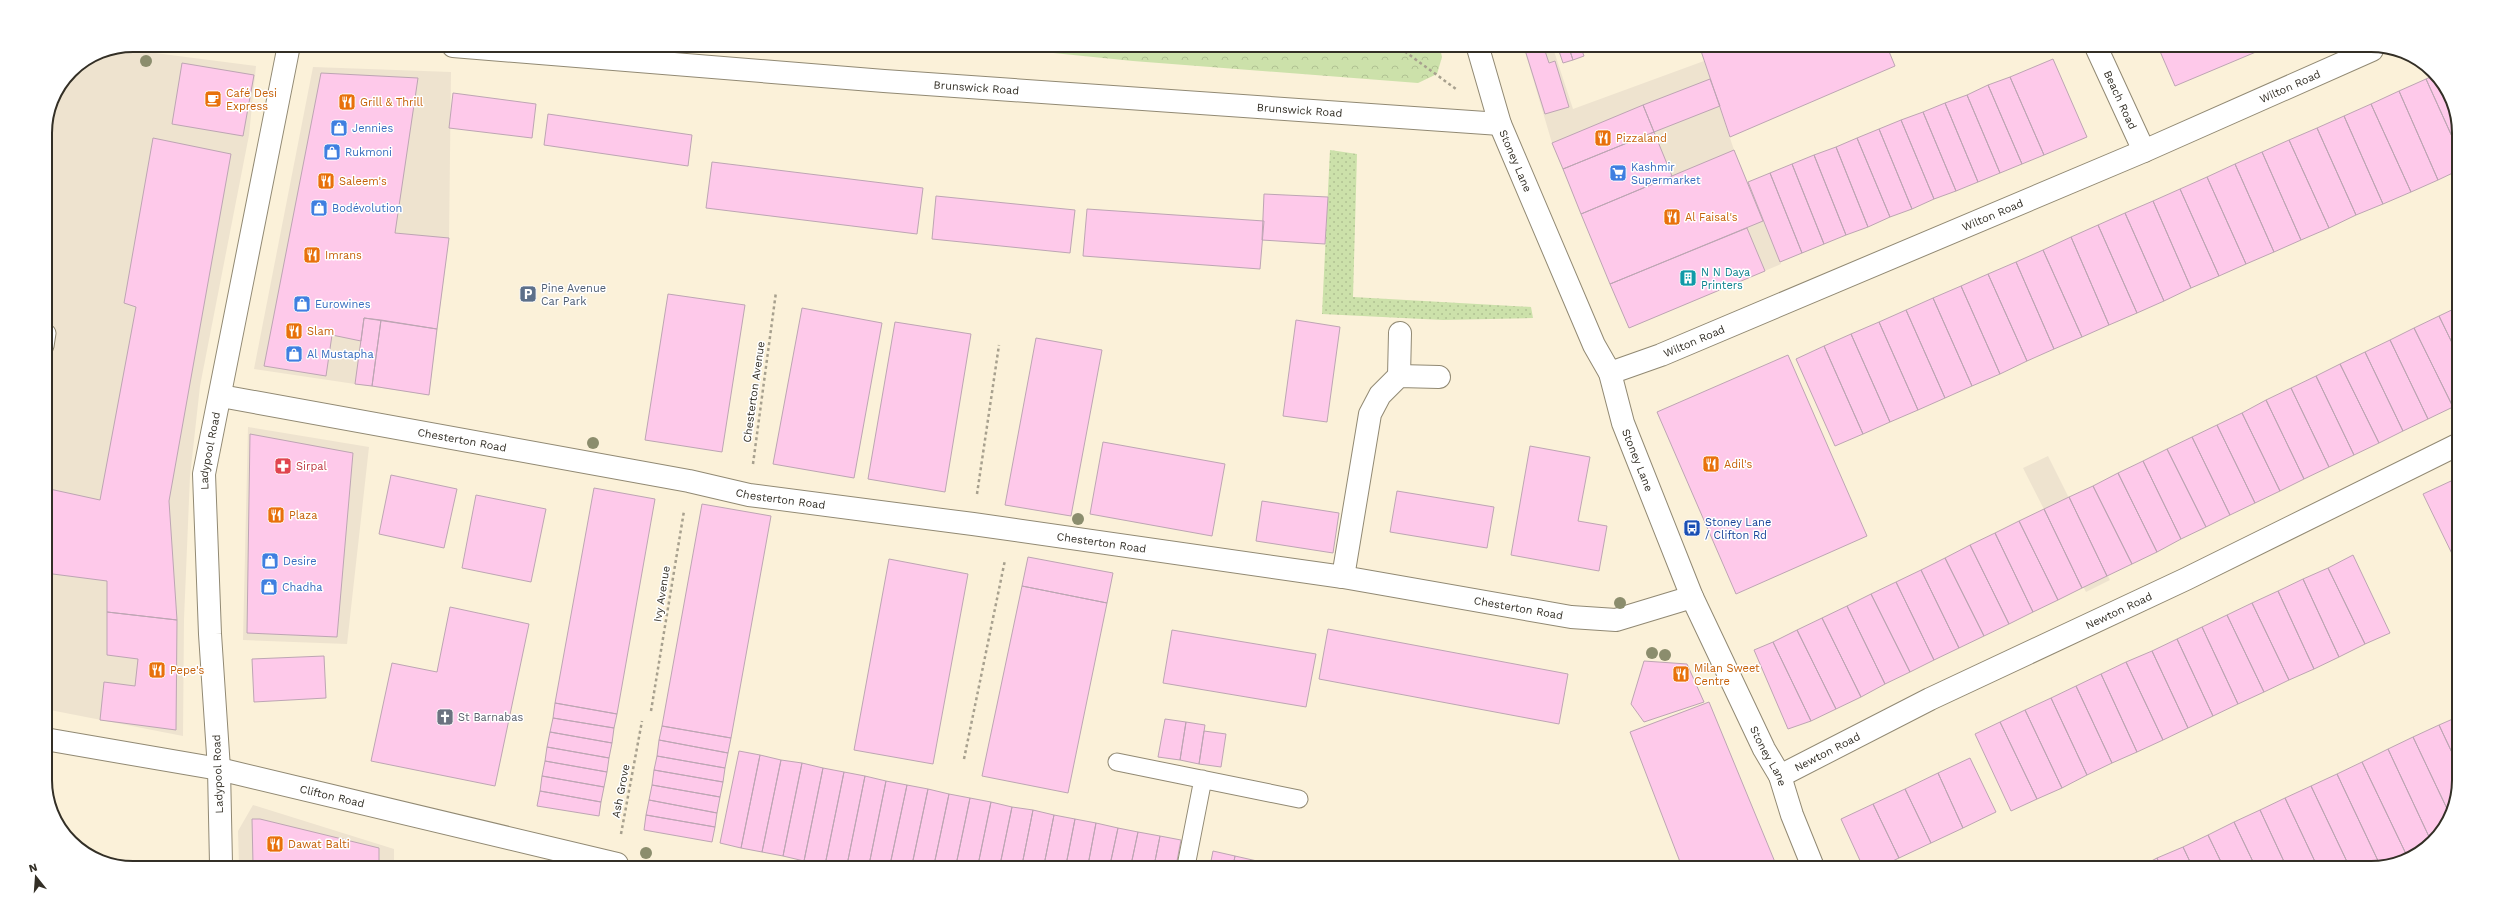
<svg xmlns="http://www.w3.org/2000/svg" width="2504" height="913" viewBox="0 0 2504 913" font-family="'Work Sans',sans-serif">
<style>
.commercial{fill:#eee3cf}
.grass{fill:url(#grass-dots)}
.park{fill:url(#park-crowns)}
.building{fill:#fec9ea;stroke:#bda5b3}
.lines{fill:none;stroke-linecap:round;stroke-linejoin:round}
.lane-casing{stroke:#918973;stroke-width:19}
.street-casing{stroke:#918973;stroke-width:24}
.secondary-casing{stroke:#918973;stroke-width:24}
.path{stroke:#a7a08e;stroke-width:2.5;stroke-dasharray:3 3;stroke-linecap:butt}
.lane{stroke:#fff;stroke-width:17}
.street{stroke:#fff;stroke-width:22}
.secondary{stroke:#fff;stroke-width:22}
.tree{fill:#8b8d6d}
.labels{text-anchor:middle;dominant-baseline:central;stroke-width:3;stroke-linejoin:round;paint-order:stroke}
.street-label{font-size:11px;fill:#332f26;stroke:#fff}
.food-label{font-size:11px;fill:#c56008;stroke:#fff;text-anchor:start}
.shop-label{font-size:11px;fill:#366cbe;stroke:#fff;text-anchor:start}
.culture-label{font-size:11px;fill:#0d838f;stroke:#fff;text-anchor:start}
.service-label{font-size:11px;fill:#4e5e75;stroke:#fff;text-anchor:start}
.health-label{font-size:11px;fill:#be3a42;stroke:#fff;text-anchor:start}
.transit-label{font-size:11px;fill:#164399;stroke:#fff;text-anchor:start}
.worship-label{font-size:11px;fill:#5b616d;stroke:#fff;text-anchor:start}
.rim{fill:none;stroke:#332f26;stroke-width:2}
</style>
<defs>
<pattern id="grass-dots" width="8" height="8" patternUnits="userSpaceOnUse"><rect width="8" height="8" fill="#cce1aa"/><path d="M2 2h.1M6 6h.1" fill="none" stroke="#b0c192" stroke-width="1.8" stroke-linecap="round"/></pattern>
<pattern id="park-crowns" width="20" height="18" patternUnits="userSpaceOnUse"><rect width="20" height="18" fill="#cce1aa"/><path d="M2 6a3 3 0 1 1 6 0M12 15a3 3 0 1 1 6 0" fill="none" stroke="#b0c192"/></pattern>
</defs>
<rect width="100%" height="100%" fill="#fbf1d9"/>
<path class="commercial" d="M116,48L256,66L249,135L200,386L190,476L184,619L183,736L45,709V127L52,99L71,71L99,52Z
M1524,48H1553L1573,109L1704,61L1734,150L1781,264L1629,328L1552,143Z
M313,67L451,72L449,238L429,395L254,369Z
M248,427L369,447L347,644L243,640Z
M2048,456L2110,580L2086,592L2023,468Z
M253,805L394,849V864H239L238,831Z"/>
<path class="grass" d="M1330,150L1357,154L1353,297L1531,307L1533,318L1443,320L1322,314Z"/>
<path class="park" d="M994,47L1440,48L1442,57L1437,74L1418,83L1133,61Z"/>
<path class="building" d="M1531,48H1544L1549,63L1555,61L1569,107L1545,114L1525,50Z
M1558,48H1569L1573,60L1563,63Z
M1569,48H1581L1584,56L1573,60Z
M1597,48H1610L1598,52Z
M1700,48L1888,49L1895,66L1730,137Z
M2159,49H2263L2175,86Z
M2053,59L2087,137L2044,155L2010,77Z
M182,63L254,75L243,136L172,124Z
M321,73L418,78L395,233L449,238L437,329L364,318L361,341L332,335L326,376L264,366Z
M2435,75L2441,79L2459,127V152L2426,79Z
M2010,77L2044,155L2022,164L1988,85Z
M1710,79L1720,106L1654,132L1643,105Z
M2426,79L2459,152V170L2438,180L2399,91Z
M1988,85L2022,164L2000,173L1967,95Z
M2399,91L2438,180L2411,192L2371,104Z
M453,93L536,104L532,138L449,128Z
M1967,95L2000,173L1978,182L1945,103Z
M1945,103L1978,182L1956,191L1923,112Z
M2371,104L2411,192L2383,204L2344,116Z
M1643,105L1654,132L1563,169L1552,143Z
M1923,112L1956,191L1934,199L1901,120Z
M548,114L692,135L688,166L544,145Z
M2344,116L2383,204L2356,215L2317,128Z
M1901,120L1934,199L1912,209L1879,129Z
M2317,128L2356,215L2329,228L2289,140Z
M1879,129L1912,209L1890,217L1857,138Z
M1654,132L1672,176L1581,214L1563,169Z
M153,138L231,154L169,501L177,620L107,612V581L45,573V488L100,500L136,307L124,303Z
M1857,138L1890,217L1868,227L1836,147Z
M2289,140L2329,228L2301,240L2262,152Z
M1836,147L1868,227L1846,235L1814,155Z
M1734,150L1763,221L1610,284L1581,214Z
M2262,152L2301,240L2274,252L2235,164Z
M1814,155L1846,235L1824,244L1792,164Z
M712,162L923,188L917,234L706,208Z
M1792,164L1824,244L1802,253L1770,173Z
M2235,164L2274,252L2246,264L2207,177Z
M1770,173L1802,253L1780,262L1748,182Z
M2207,177L2246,264L2219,276L2180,189Z
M2180,189L2219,276L2191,288L2153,201Z
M1264,194L1328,197L1325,244L1262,240Z
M936,196L1075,210L1070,253L932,239Z
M2153,201L2191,288L2164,301L2125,213Z
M1087,209L1264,221L1260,269L1083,256Z
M2125,213L2164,301L2137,313L2098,225Z
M2098,225L2137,313L2109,325L2071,237Z
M1747,228L1765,271L1629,328L1610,284Z
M2071,237L2109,325L2082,337L2043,250Z
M2043,250L2082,337L2054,349L2016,262Z
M2016,262L2054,349L2027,361L1988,274Z
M1988,274L2027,361L2000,374L1961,286Z
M1961,286L2000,374L1972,386L1933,298Z
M668,294L745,305L722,452L645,440Z
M1933,298L1972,386L1945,398L1906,310Z
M2458,307L2457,353L2439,316Z
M802,308L882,323L854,478L773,464Z
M1906,310L1945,398L1918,410L1879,322Z
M2439,316L2457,353V405L2453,407L2414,328Z
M364,318L381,320L372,386L355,384Z
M381,320L437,329L429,395L372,386Z
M1296,320L1340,327L1327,422L1283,416Z
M895,322L971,334L945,492L868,479Z
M1879,322L1918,410L1890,422L1851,334Z
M2414,328L2453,407L2428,419L2390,340Z
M1851,334L1890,422L1863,434L1824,346Z
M1036,338L1102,350L1071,516L1005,505Z
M2390,340L2428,419L2403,431L2365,352Z
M1824,346L1863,434L1835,446L1796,359Z
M2365,352L2403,431L2379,443L2340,364Z
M1788,355L1867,536L1736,594L1657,412Z
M2340,364L2379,443L2354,455L2316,376Z
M2316,376L2354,455L2329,467L2291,388Z
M2291,388L2329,467L2304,479L2266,400Z
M2266,400L2304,479L2280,491L2242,413Z
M2242,413L2280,491L2255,503L2217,425Z
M2217,425L2255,503L2230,515L2192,437Z
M250,434L353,453L337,637L247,633Z
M2192,437L2230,515L2206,527L2167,449Z
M1103,442L1225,464L1212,536L1090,514Z
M1530,446L1590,457L1578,521L1607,526L1599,571L1511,555Z
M2167,449L2206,527L2181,539L2143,461Z
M2143,461L2181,539L2157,552L2118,473Z
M2118,473L2157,552L2132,564L2093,486Z
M391,475L457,489L444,548L379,534Z
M2457,478L2456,493L2451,481Z
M2451,481L2456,493V562L2423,494Z
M2093,486L2132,564L2107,576L2069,497Z
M594,488L655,499L617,714L555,703Z
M1397,491L1494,507L1487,548L1390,532Z
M476,495L546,509L531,582L462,568Z
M2069,497L2107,576L2082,588L2044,509Z
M1262,501L1339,513L1333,553L1256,541Z
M702,504L771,516L731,738L662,726Z
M2044,509L2082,588L2058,600L2019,521Z
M2019,521L2058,600L2033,612L1995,533Z
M1995,533L2033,612L2009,624L1970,545Z
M1970,545L2009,624L1984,636L1945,558Z
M2353,555L2390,633L2365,644L2328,568Z
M1028,557L1113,573L1107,603L1022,586Z
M1945,558L1984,636L1959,648L1921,570Z
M889,559L968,574L933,764L854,750Z
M2328,568L2365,644L2339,657L2303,579Z
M1921,570L1959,648L1934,660L1896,582Z
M2303,579L2339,657L2314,669L2278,591Z
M1896,582L1934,660L1910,672L1871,594Z
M1022,586L1107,603L1068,793L982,776Z
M2278,591L2314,669L2289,680L2252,603Z
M1871,594L1910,672L1885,684L1847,606Z
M2252,603L2289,680L2264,692L2227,615Z
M1847,606L1885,684L1861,697L1822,618Z
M450,607L529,624L495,786L371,761L392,663L437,672Z
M107,612L177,620L176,730L100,720L104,682L135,686L138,659L107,655Z
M2227,615L2264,692L2238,704L2202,627Z
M1822,618L1861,697L1836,709L1797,630Z
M2202,627L2238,704L2213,716L2177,639Z
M1328,629L1568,674L1559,724L1319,679Z
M1172,630L1316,654L1306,707L1163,683Z
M1797,630L1836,709L1811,721L1773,642Z
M2177,639L2213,716L2188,728L2152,651Z
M1773,642L1811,721L1788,729L1754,650Z
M2152,651L2188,728L2163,740L2126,662Z
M324,656L326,698L254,702L252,659Z
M1644,661L1687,664L1704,702L1644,722L1631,704Z
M2126,662L2163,740L2137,752L2101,674Z
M2101,674L2137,752L2112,763L2076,686Z
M2076,686L2112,763L2087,775L2051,698Z
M2051,698L2087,775L2062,788L2025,710Z
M1709,702L1777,867H1682L1630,732Z
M555,703L617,714L614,728L553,718Z
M2025,710L2062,788L2037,799L2000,722Z
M553,718L614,728L612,743L550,732Z
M2455,718V759L2439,725Z
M1165,719L1186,722L1180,760L1158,757Z
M1186,722L1205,725L1199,764L1180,760Z
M2000,722L2037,799L2011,811L1975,734Z
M2439,725L2455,759L2454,808L2450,815L2413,737Z
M662,726L731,738L728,753L659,740Z
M1204,731L1226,734L1221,767L1199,764Z
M550,732L612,743L609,758L547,747Z
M2413,737L2450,815L2431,841L2388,749Z
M659,740L728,753L725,768L657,756Z
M547,747L609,758L607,772L545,761Z
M2388,749L2431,841L2427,847L2407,856L2362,762Z
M739,751L760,755L741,848L720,843Z
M760,755L781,760L762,852L741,848Z
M657,756L725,768L723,782L654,770Z
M1970,758L1996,812L1963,828L1938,773Z
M781,760L802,763L783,856L762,852Z
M545,761L607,772L604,787L542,776Z
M2362,762L2407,856L2380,865L2337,774Z
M802,763L823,768L804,861L783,856Z
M823,768L844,772L825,865L804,861Z
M654,770L723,782L720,797L652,785Z
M844,772L865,776L847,865H825Z
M1938,773L1963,828L1931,843L1905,789Z
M2337,774L2380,865L2371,868H2350L2311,786Z
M542,776L604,787L601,802L540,791Z
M865,776L886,781L869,865H847Z
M886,781L907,785L890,865H869Z
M652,785L720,797L717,813L649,800Z
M907,785L928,789L912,865H890Z
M2311,786L2350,868H2318L2285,798Z
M928,789L949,794L934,865H912Z
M1905,789L1931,843L1899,858L1873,804Z
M540,791L601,802L599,816L537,806Z
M949,794L970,798L956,865H934Z
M970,798L991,802L978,865H956Z
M2285,798L2318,868H2287L2260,810Z
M649,800L717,813L715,827L646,815Z
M991,802L1012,807L1000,865H978Z
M1873,804L1899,858L1880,867H1863L1841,819Z
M1012,807L1033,810L1022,865H1000Z
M1033,810L1054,815L1044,865H1022Z
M2260,810L2287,868H2256L2234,822Z
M646,815L715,827L712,842L644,830Z
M1054,815L1075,819L1066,865H1044Z
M252,819H260L379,848V864H253Z
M1075,819L1096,823L1088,865H1066Z
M2234,822L2256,868H2224L2208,835Z
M1096,823L1118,828L1110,865H1088Z
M1118,828L1138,832L1131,865H1110Z
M1138,832L1160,836L1154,866L1131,865Z
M2208,835L2224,868H2193L2183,847Z
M1160,836L1181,840L1176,866H1154Z
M2183,847L2193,868H2161L2157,858Z
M1213,851L1235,856L1233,866H1210Z
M1235,856L1257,861L1256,866H1233Z
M2157,858L2161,868H2138Z
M1257,861L1279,866H1256Z"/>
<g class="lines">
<g class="lane-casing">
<path id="lane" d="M45,346L47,333
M1117,762L1299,799
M1186,866L1203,779"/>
</g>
<g class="street-casing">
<g id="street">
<path id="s1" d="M453,46L884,81L1500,124"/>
<path id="s2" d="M2097,49L2144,151"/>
<path id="s3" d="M1610,373L1661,355L2144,151L2372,50"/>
<path d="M1399,376L1400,333"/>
<path id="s4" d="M221,396L689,481L749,495L973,524L1343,577L1571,617L1616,620L1692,597"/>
<path d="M1343,577L1370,414L1380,395L1399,376L1439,377"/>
<path id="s5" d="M45,739L219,769L617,864"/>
<path id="s6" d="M1780,776L1930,699L2186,579L2457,445"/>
</g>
</g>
<g class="secondary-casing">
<g id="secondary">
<path id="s7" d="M1478,48L1500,124L1594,345L1610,373L1623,423L1692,597L1764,749L1780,776L1792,815L1813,867"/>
<path id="s8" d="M221,864L219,769L210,634L204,474L289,45"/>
</g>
</g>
<path class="path" d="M1400,48L1456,89
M898,52L900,47
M753,464L776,292
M977,494L999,345
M651,711L684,511
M964,759L1005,560
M621,834L642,721"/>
<use href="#lane" class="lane"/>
<use href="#street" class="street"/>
<use href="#secondary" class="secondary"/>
</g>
<g class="tree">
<circle cx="146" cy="61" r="6"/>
<circle cx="593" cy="443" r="6"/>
<circle cx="1078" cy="519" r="6"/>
<circle cx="1620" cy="603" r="6"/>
<circle cx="1652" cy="653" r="6"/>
<circle cx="1665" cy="655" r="6"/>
<circle cx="646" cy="853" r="6"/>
</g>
<defs>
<g id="cafe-square" transform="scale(0.9)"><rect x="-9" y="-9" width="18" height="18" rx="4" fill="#e8710a" stroke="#fff"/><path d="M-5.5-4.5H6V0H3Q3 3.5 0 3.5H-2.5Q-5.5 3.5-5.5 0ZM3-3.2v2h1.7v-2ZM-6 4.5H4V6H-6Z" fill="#fff"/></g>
<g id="restaurant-square" transform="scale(0.9)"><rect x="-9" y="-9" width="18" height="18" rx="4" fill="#e8710a" stroke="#fff"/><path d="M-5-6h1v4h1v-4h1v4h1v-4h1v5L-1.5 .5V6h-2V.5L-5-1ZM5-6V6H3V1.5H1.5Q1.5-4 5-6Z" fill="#fff"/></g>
<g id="shop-square" transform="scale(0.9)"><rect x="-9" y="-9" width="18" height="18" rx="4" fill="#3f7fe0" stroke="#fff"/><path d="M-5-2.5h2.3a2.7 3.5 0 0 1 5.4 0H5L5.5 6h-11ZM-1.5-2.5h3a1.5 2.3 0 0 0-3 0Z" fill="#fff"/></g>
<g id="supermarket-square" transform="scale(0.9)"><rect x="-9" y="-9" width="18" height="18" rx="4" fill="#3f7fe0" stroke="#fff"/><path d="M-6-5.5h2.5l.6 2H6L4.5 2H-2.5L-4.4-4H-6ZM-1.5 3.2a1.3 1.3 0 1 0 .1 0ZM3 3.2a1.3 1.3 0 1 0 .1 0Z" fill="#fff"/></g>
<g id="building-square" transform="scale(0.9)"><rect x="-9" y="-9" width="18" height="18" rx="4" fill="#0f9aa8" stroke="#fff"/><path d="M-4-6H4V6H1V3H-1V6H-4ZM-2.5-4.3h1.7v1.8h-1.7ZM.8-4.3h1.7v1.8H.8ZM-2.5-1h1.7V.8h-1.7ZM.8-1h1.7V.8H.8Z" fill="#fff"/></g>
<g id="parking-square" transform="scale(0.9)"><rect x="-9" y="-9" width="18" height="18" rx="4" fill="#5c6f8a" stroke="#fff"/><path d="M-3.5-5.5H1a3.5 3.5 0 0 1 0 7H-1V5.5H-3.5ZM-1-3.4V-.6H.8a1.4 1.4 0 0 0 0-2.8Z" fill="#fff"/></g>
<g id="pharmacy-square" transform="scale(0.9)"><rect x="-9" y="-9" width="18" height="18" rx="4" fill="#e0444e" stroke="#fff"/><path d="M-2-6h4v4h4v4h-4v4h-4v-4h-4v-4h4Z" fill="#fff"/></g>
<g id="bus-square" transform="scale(0.9)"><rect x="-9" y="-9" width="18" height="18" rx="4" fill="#1a4fb4" stroke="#fff"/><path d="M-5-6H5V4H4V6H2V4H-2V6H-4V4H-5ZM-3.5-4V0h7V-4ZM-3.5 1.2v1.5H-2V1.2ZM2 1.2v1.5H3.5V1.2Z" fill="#fff"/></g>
<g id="church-square" transform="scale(0.9)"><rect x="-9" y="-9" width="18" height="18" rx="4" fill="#6b7280" stroke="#fff"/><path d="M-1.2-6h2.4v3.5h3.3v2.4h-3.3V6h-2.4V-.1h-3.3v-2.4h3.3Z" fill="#fff"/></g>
</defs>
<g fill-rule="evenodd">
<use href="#cafe-square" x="213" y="99"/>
<use href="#restaurant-square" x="347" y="102"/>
<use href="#shop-square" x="339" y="128"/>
<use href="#restaurant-square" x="1603" y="138"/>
<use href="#shop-square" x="332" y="152"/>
<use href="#supermarket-square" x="1618" y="173"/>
<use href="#restaurant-square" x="326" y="181"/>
<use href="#shop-square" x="319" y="208"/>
<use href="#restaurant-square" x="1672" y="217"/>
<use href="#restaurant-square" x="312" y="255"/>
<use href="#building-square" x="1688" y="278"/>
<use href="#parking-square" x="528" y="294"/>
<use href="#shop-square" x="302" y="304"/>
<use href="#restaurant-square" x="294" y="331"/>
<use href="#shop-square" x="294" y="354"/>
<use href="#restaurant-square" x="1711" y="464"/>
<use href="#pharmacy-square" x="283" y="466"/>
<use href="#restaurant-square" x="276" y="515"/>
<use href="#bus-square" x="1692" y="528"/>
<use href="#shop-square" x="270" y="561"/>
<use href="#shop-square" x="269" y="587"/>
<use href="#restaurant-square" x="157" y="670"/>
<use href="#restaurant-square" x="1681" y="674"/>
<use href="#church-square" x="445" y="717"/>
<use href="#restaurant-square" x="275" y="844"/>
</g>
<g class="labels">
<g class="street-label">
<text stroke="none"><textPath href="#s3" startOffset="738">Wilton Road</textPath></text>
<text stroke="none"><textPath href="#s1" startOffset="525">Brunswick Road</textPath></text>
<text stroke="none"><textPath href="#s2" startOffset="56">Beach Road</textPath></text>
<text stroke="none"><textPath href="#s1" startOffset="849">Brunswick Road</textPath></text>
<text stroke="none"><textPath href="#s7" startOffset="119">Stoney Lane</textPath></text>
<text stroke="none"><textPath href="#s3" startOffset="414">Wilton Road</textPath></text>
<text stroke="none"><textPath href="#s3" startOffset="90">Wilton Road</textPath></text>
<text transform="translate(754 392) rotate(-82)">Chesterton Avenue</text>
<text stroke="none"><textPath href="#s4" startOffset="245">Chesterton Road</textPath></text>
<text stroke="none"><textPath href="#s8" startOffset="414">Ladypool Road</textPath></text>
<text stroke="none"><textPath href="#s7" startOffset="443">Stoney Lane</textPath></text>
<text stroke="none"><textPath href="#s4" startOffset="569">Chesterton Road</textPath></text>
<text stroke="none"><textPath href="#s4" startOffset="893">Chesterton Road</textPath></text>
<text transform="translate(662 594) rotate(-81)">Ivy Avenue</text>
<text stroke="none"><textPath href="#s4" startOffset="1315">Chesterton Road</textPath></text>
<text stroke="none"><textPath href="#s6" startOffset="377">Newton Road</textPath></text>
<text stroke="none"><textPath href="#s6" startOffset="53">Newton Road</textPath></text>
<text stroke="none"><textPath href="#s7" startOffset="767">Stoney Lane</textPath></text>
<text transform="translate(218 774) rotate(-92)">Ladypool Road</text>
<text transform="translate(621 791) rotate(-79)">Ash Grove</text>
<text stroke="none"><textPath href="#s5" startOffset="293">Clifton Road</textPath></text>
</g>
<g class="food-label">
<text x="226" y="93">Café Desi<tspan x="226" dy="13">Express</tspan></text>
<text x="360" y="102">Grill &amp; Thrill</text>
<text x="1616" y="138">Pizzaland</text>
<text x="339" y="181">Saleem's</text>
<text x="1685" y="217">Al Faisal's</text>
<text x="325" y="255">Imrans</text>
<text x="307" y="331">Slam</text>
<text x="1724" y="464">Adil's</text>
<text x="289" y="515">Plaza</text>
<text x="1694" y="668">Milan Sweet<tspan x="1694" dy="13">Centre</tspan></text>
<text x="170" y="670">Pepe's</text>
<text x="288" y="844">Dawat Balti</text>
</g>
<g class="shop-label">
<text x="352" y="128">Jennies</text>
<text x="345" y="152">Rukmoni</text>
<text x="1631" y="167">Kashmir<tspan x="1631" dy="13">Supermarket</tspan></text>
<text x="332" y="208">Bodévolution</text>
<text x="315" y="304">Eurowines</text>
<text x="307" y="354">Al Mustapha</text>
<text x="283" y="561">Desire</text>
<text x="282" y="587">Chadha</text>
</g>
<g class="culture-label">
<text x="1701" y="272">N N Daya<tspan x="1701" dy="13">Printers</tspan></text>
</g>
<g class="service-label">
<text x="541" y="288">Pine Avenue<tspan x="541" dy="13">Car Park</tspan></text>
</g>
<g class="health-label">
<text x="296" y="466">Sirpal</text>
</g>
<g class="transit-label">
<text x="1705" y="522">Stoney Lane<tspan x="1705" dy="13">/ Clifton Rd</tspan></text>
</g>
<g class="worship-label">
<text x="458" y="717">St Barnabas</text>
</g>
</g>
<path d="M0 0H2504V913H0ZM133 52H2371A81 81 0 0 1 2452 133V780A81 81 0 0 1 2371 861H133A81 81 0 0 1 52 780V133A81 81 0 0 1 133 52Z" fill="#fff" fill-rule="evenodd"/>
<path class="rim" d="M133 52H2371A81 81 0 0 1 2452 133V780A81 81 0 0 1 2371 861H133A81 81 0 0 1 52 780V133A81 81 0 0 1 133 52Z"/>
<g transform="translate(36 877) rotate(343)" stroke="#ffffff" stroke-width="3" paint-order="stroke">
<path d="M0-3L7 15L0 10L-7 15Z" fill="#332f26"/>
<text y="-6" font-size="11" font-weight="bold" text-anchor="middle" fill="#332f26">N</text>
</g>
</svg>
